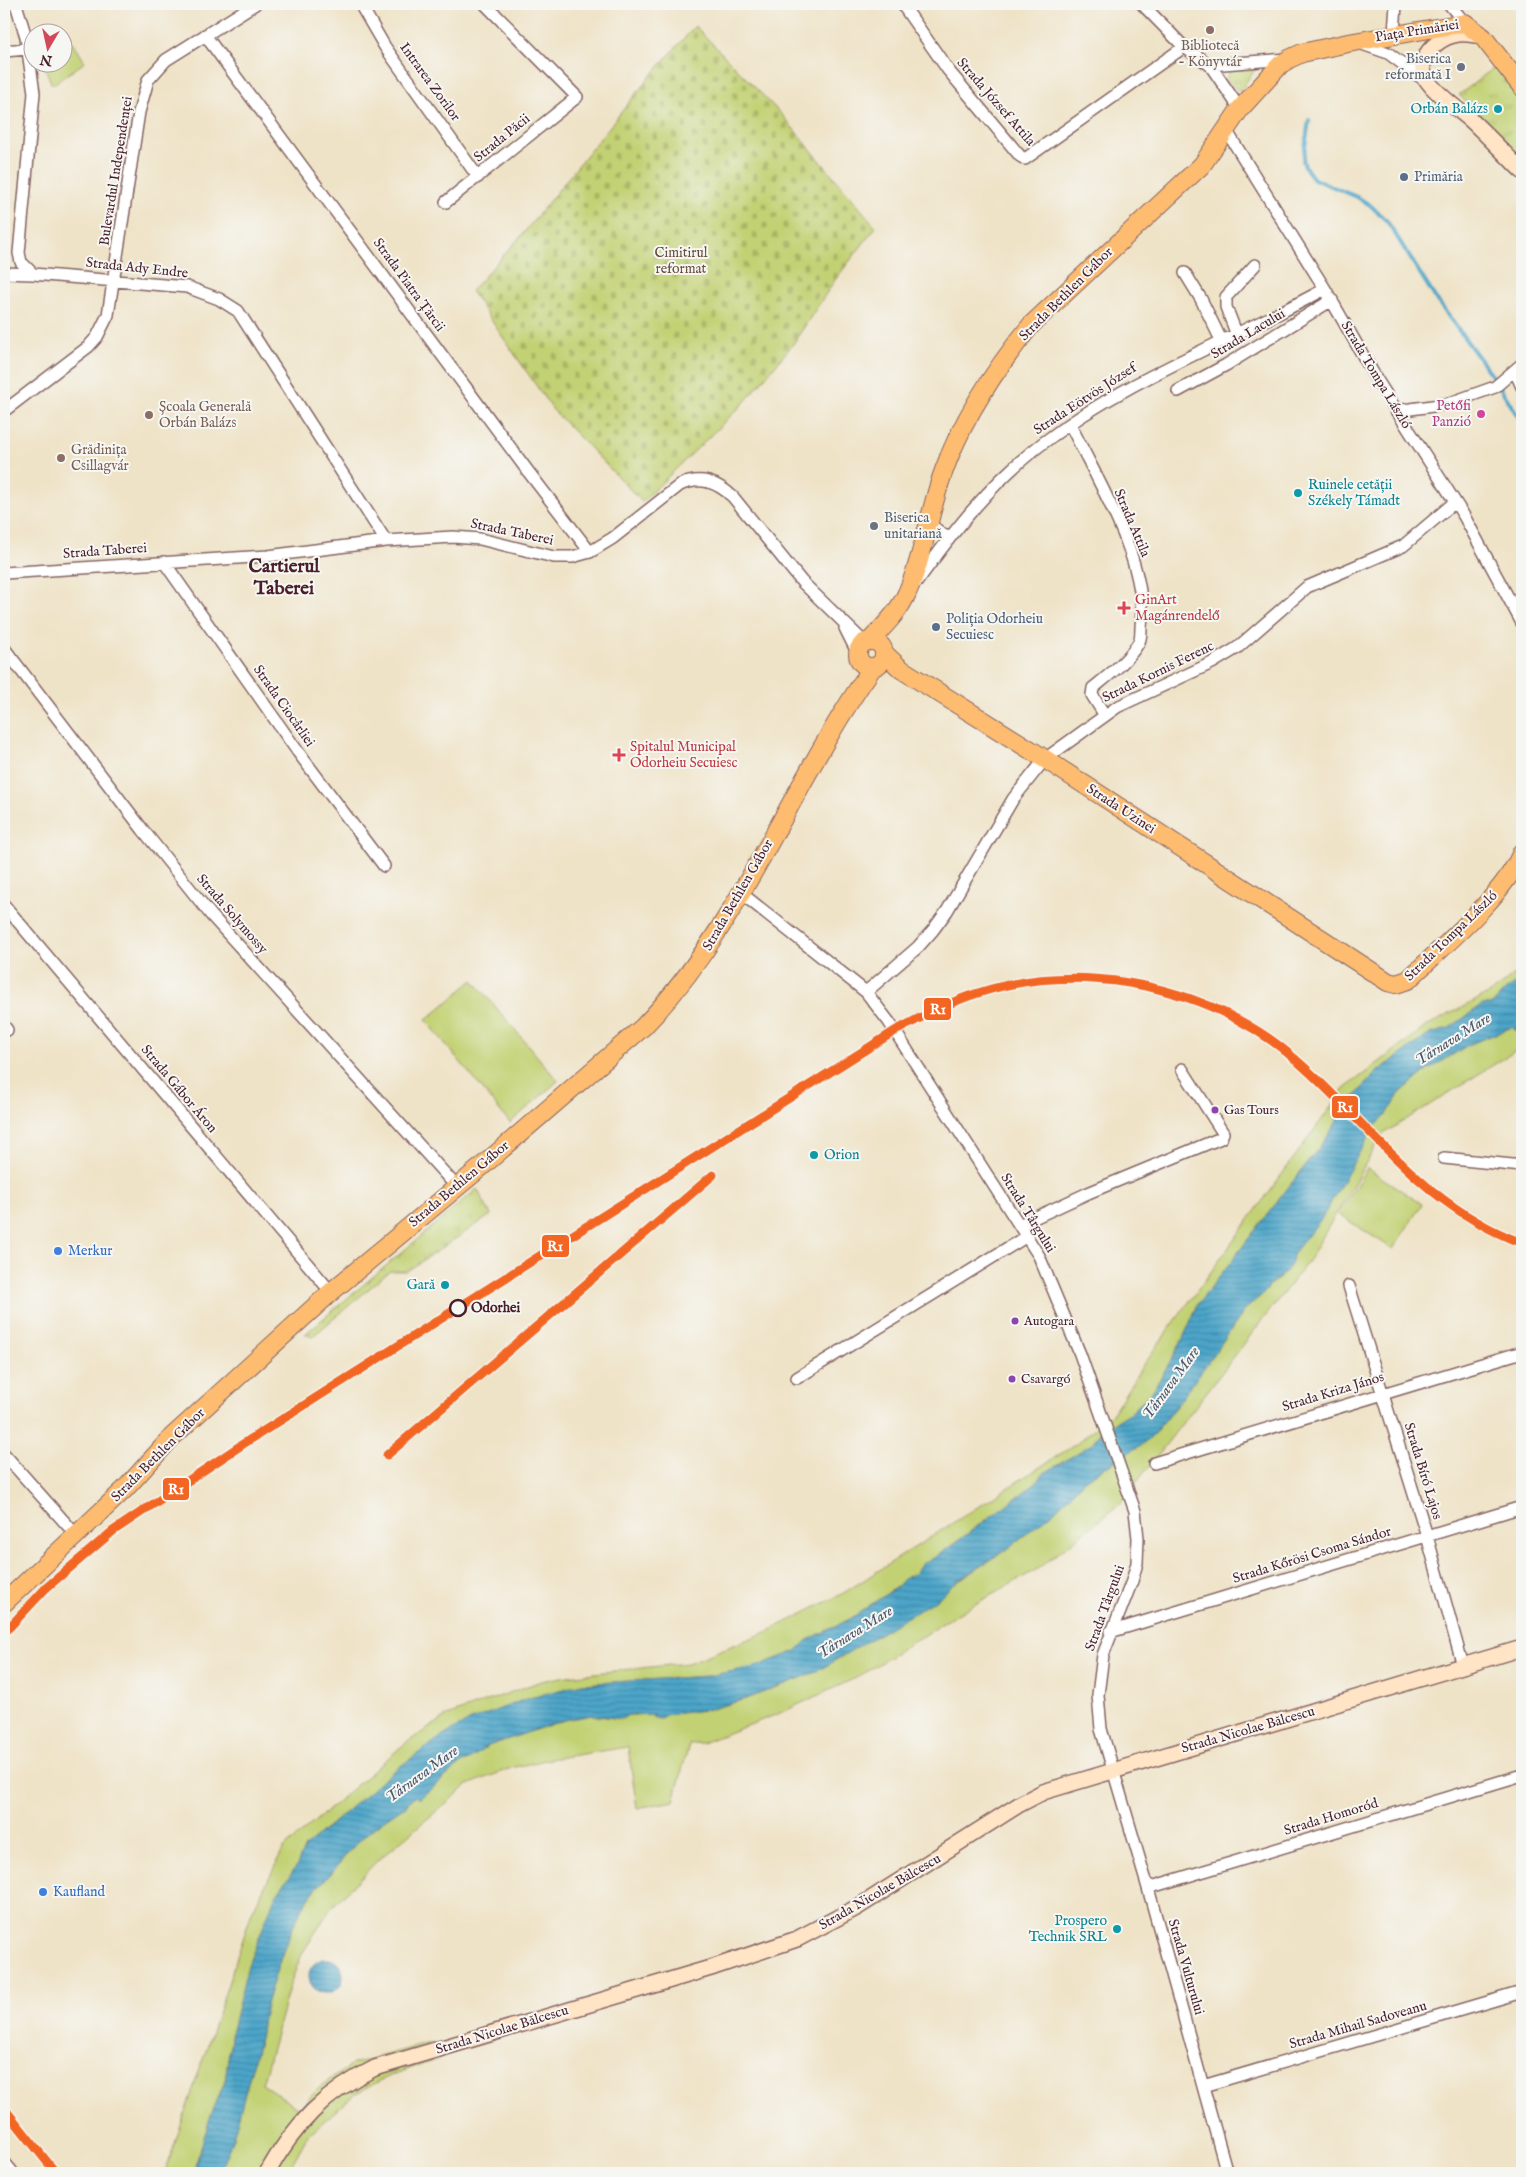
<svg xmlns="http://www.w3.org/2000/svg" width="1526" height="2177" viewBox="0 0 1526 2177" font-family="'IM FELL English',serif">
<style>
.green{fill:#c2d173;stroke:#86784f}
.cemetery{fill:url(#cemetery-stones);stroke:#86784f}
.park{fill:url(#park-tufts);stroke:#86784f}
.water{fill:url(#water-rules);stroke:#4b627a}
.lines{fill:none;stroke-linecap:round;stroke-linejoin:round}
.stream{stroke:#4ca5c9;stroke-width:4}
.street-casing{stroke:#846462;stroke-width:14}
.secondary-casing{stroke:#846462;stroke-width:18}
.primary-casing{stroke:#846462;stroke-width:20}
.street{stroke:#fff;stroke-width:11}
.secondary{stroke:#ffe4c6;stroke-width:15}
.primary{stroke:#febc70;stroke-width:18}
.rail-1-casing{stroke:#f6f6f2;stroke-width:12}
.rail-1{stroke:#f26522;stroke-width:9}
.education-dot{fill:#8d6e63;stroke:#f6f6f2;stroke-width:2}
.worship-dot{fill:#6b7280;stroke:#f6f6f2;stroke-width:2}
.culture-dot{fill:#0f9aa8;stroke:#f6f6f2;stroke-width:2}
.service-dot{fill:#5c6f8a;stroke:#f6f6f2;stroke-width:2}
.hotel-dot{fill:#d1479c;stroke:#f6f6f2;stroke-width:2}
.health-dot{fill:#e0444e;stroke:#f6f6f2;stroke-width:2}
.bus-dot{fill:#8e44ad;stroke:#f6f6f2;stroke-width:2}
.shop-dot{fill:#3f7fe0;stroke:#f6f6f2;stroke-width:2}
.stop-dot{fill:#f6f6f2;stroke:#4a1f2b;stroke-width:2.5}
.labels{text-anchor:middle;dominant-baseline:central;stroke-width:4;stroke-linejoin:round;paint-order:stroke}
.bus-label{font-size:13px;fill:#4a1f2b;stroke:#f6f6f2;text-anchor:start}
.street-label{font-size:14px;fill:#4a1f2b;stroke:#f6f6f2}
.education-label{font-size:14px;fill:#785e54;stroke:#f6f6f2;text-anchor:start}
.worship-label{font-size:14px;fill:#5b616d;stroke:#f6f6f2;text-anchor:end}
.culture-label{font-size:14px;fill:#0d838f;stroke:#f6f6f2;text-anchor:end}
.service-label{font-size:14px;fill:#4e5e75;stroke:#f6f6f2;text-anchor:start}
.park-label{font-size:14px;fill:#684c3d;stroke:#f6f6f2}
.hotel-label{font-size:14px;fill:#b23c85;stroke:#f6f6f2;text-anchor:end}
.health-label{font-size:14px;fill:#be3a42;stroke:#f6f6f2;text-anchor:start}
.shop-label{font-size:14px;fill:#366cbe;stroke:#f6f6f2;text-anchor:start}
.stop-label{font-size:14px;font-weight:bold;fill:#4a1f2b;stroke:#f6f6f2;text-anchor:start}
.water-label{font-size:15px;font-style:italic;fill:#4b556a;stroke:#f6f6f2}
.district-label{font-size:19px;font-weight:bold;fill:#4a1f2b;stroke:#f6f6f2}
.line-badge{stroke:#f6f6f2;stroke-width:2}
.badge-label{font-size:14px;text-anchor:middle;font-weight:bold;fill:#fff}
</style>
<defs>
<pattern id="cemetery-stones" width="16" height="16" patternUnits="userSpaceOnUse" patternTransform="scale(1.25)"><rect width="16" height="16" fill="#c2d173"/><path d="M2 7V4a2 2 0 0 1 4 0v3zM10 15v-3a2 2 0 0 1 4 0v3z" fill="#a8b364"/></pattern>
<pattern id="park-tufts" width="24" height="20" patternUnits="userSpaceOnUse" patternTransform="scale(1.25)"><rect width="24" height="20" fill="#c2d173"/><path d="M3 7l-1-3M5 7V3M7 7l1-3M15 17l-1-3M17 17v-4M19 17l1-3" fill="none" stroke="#a8b364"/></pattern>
<pattern id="water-rules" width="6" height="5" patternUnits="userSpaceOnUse" patternTransform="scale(1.25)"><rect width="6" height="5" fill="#4ca5c9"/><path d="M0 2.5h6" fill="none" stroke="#4186a3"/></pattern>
</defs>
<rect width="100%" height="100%" fill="#f6f6f2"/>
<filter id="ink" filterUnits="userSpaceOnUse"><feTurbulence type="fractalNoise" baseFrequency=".02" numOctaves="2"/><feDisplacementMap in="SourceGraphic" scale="10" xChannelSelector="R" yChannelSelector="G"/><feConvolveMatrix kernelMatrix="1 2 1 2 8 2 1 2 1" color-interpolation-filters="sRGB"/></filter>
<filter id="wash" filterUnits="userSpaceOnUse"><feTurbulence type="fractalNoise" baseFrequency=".0096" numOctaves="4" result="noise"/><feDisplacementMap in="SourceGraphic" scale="20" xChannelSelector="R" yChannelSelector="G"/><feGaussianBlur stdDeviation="1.12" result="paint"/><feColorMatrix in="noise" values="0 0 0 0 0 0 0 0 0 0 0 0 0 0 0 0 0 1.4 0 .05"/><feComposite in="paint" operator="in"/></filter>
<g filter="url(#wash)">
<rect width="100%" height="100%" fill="#efe3c7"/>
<path class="green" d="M63,26L85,62L52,85L43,63L62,62V32H52Z
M1522,968V980L1506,990L1492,1005H1482L1448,1029L1430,1034L1378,1071L1350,1101L1325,1140L1198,1304L1181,1343L1154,1389L1133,1411L1101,1431L1092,1444L1043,1474L1032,1486L936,1557L923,1563L914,1574L905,1578L898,1586L850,1619L806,1641L796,1651L755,1667L708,1676L582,1684L526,1699L472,1720L441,1737L391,1773L305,1847L296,1867L275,1897L232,2030L225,2081L211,2115L193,2173H165L252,1912L284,1848L403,1745L447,1716L541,1681L567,1676L688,1663L769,1631L842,1594L1076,1444L1113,1413L1143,1365L1344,1089L1428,1025L1494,991Z
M473,980L558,1081L510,1123L426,1020Z
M1522,1016V1047L1383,1134L1309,1260L1140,1478L1118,1506L1036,1570L954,1616L858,1677L778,1714L702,1743L689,1744L674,1801L637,1808L628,1747L550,1759L511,1768L468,1785L378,1860L330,1909L302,1954L290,1984L262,2084L299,2108L322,2085L353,2064L433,2042L438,2059L392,2075L356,2093L308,2135L287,2173H219L233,2138L261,2034C262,2016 267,2000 273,1982C282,1953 293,1920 311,1895C317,1886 327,1879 334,1870C358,1839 373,1826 407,1805L408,1801L416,1796L419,1798L463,1762L469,1760L488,1746L564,1720L592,1715L622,1719L628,1715L654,1714L659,1719L665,1715L711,1709L749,1698L816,1672L1003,1552L1055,1511L1084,1480L1149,1440L1180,1401L1246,1309L1267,1290L1269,1285L1279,1279L1293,1254L1322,1218L1374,1126L1386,1116L1400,1093L1425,1072L1468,1045L1512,1027L1516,1031Z
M1367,1168L1422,1204L1393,1249L1338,1214Z"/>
<path class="cemetery" d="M695,26L781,114L876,227L835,280L793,344L743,404L642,502L553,410L471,291L522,235L648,79Z"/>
<path class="park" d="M1496,66L1522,99V160L1459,95Z
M1256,68L1239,92L1226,79L1230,70Z
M477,1189L491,1215L407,1271H390L312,1337L305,1334Z"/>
<path class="water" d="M1522,980V1016L1516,1031L1512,1027L1468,1045L1425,1072L1400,1093L1386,1116L1374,1127L1322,1218L1293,1254C1294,1267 1279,1279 1269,1285L1267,1290L1246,1309L1180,1401L1149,1440L1084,1480L1055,1511L1003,1552L960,1579L937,1599L816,1672L749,1698L711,1709L665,1715L659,1719L652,1717L654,1714L628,1715L622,1719L592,1715L564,1720L488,1746L469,1760L463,1762L419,1799L416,1796L409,1801L407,1805C373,1826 358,1839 334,1870C327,1879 317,1886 311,1895C293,1920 282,1953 273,1982C267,2000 262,2016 261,2034L233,2138L219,2173H193L211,2115L225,2081L232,2030L248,1965L275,1897L296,1867L305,1847L391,1773L441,1737L471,1720L526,1699L582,1684L708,1676L755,1667L796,1651L806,1641L850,1619L898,1586L905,1578L914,1574L923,1563L936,1557L1032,1486L1043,1474L1092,1444L1101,1431L1133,1411L1154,1389L1181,1343L1198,1304L1325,1140L1350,1101L1378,1071L1430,1034L1448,1029L1482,1005H1492L1506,990Z
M309 1976a17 17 0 1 1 34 0a17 17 0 1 1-34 0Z"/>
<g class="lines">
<path class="stream" d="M1309,120L1303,161L1307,170L1314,179L1357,197L1370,205L1387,221L1436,299L1498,384L1522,423
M1518,1021L1522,1033"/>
</g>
</g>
<g filter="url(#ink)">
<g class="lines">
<g class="street-casing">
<path id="street" d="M16,4L26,37L34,93L19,253L21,262L33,274L187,287L219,299L238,311L386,541
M360,4L385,47L478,177
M902,4L948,70L1020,156L1025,159L1184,47
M1142,4L1184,47L1210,65L1240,109
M1449,4L1465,23
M1394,34L1396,4
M205,35L527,470L590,552
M1362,44L1388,53L1427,82
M4,51L27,49
M1210,65L1287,59
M1226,130L1325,289L1377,380L1464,516L1522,623
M446,202L577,97L485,4
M4,273L33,274
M1185,273L1201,299L1222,342
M1237,335L1226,307V297L1255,265
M1515,371L1522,387
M1178,391L1226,365L1332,300
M4,411L88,347L97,337L108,315L139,112L148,80L166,60L255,4
M1396,411L1447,404L1495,387L1522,364
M1070,424C1098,482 1149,563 1141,627C1141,632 1141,638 1139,642C1128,661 1109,675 1093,688L1092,695L1104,714
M929,523L943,535L949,537
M164,562L298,752L384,866
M4,573L268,556L386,541L453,537L480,539L554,557H572L590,552L613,538L680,485C701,476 717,482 733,497L802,582L865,643
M916,583C953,532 992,481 1043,443C1128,378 1231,341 1325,289
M845,628L858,654
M4,648L143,830L211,915L456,1186
M741,893L866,992L889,1022L1039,1256L1080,1354L1135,1511L1138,1538L1137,1563L1132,1581L1103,1655L1098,1695L1101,1729L1148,1888L1227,2173
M4,905L331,1292
M866,992L918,947L933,930L947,911L1013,799L1045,759L1117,707L1212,663L1237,648L1307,587L1403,546L1455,502
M4,1026L7,1030L4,1032
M1444,1158L1522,1166
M1019,1225L1088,1193L1221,1138L1223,1133L1182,1069
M1349,1286L1427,1536L1463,1666
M797,1378L1027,1236
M4,1454L77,1536
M1154,1463L1522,1352
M1110,1632L1522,1507
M1148,1888L1522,1775
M1203,2086L1522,1992
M4,2162L13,2173"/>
</g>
<g class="secondary-casing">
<path id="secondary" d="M1483,37C1465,32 1451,32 1436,44C1427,51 1420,63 1424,74C1428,89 1461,111 1473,122C1490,138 1506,155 1522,171
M267,2173C294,2125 325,2092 375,2068L714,1967L797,1939L858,1907L1020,1804L1043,1792L1522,1648"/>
</g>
<g class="primary-casing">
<path id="primary" d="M858 654a13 13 0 1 1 26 0a13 13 0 1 1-26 0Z
M870,641C883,627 899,612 907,593C924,555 929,512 943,473C962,419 996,368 1032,324L1202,165L1240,109L1280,65L1289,59L1302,53L1348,43L1465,23L1483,37L1522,87
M884,653L901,669L1045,759L1388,982L1396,984L1408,980C1442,947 1505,895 1522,852
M4,1603L125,1489L172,1437L331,1292L480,1168L643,1027C743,924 790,784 873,667"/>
</g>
<use href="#street" class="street"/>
<use href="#secondary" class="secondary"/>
<use href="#primary" class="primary"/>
<g class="rail-1-casing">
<path id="rail-1" d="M387,1455L713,1175
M4,1633L46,1588L113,1531L243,1444L895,1031C922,1017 949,1002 978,993C1073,962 1186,982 1268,1038C1290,1053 1309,1071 1328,1090C1390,1151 1437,1211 1522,1243
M4,2108L56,2173"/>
</g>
<use href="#rail-1" class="rail-1"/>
</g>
</g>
<g class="education-dot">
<circle cx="1210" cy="30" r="5"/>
<circle cx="149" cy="415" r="5"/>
<circle cx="61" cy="458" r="5"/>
</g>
<g class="worship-dot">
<circle cx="1461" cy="67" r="5"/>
<circle cx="874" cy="526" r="5"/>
</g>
<g class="culture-dot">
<circle cx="1498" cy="109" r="5"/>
<circle cx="1298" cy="493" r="5"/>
<circle cx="814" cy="1155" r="5"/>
<circle cx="445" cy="1285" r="5"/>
<circle cx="1117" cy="1929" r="5"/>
</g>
<g class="service-dot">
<circle cx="1404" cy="177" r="5"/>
<circle cx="936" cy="627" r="5"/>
</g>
<circle class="hotel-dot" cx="1481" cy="414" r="5"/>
<g class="health-dot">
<path d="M1121.5 600.5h5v5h5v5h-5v5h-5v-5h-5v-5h5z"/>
<path d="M616.5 747.5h5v5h5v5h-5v5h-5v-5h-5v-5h5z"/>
</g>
<g class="bus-dot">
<circle cx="1215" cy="1110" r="4.5"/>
<circle cx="1015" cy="1321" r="4.5"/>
<circle cx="1012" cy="1379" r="4.5"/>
</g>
<g class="shop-dot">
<circle cx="58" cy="1251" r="5"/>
<circle cx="43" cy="1892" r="5"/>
</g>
<circle class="stop-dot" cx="458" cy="1308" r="8"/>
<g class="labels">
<g class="bus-label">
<text x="1224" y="1110">Gas Tours</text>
<text x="1024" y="1321">Autogara</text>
<text x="1021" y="1379">Csavargó</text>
</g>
<g class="street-label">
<text transform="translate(1417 31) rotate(-9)">Piața Primăriei</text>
<text transform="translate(430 82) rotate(54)">Intrarea Zorilor</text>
<text transform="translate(996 102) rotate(49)">Strada József Attila</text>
<text transform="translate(502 138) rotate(-39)">Strada Păcii</text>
<text transform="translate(116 171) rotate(-81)">Bulevardul Independenței</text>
<text transform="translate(137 268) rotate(6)">Strada Ady Endre</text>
<text transform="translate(409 285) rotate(54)">Strada Piatra Țărcii</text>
<text transform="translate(1066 294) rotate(-45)">Strada Bethlen Gábor</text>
<text transform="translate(1248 334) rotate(-31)">Strada Lacului</text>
<text transform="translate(1376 375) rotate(59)">Strada Tompa László</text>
<text transform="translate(1085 399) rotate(-33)">Strada Eötvös József</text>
<text transform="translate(1132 523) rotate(67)">Strada Attila</text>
<text transform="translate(512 532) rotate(12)">Strada Taberei</text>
<text transform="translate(105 551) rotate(-4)">Strada Taberei</text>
<text transform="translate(1158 672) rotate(-26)">Strada Kornis Ferenc</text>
<text transform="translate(284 706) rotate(55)">Strada Ciocârliei</text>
<text transform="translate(1121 809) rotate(33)">Strada Uzinei</text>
<text transform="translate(738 895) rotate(-60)">Strada Bethlen Gábor</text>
<text transform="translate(232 914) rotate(49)">Strada Solymossy</text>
<text transform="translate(1451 936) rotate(-44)">Strada Tompa László</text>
<text transform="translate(179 1089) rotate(50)">Strada Gábor Áron</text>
<text transform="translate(459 1184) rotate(-40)">Strada Bethlen Gábor</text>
<text transform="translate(1028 1213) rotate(58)">Strada Târgului</text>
<text transform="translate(1333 1392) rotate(-17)">Strada Kriza János</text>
<text transform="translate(158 1455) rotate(-45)">Strada Bethlen Gábor</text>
<text transform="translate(1423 1471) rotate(73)">Strada Bíró Lajos</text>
<text transform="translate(1312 1555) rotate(-17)">Strada Kőrösi Csoma Sándor</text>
<text transform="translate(1105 1608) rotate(-70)">Strada Târgului</text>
<text transform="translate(1248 1730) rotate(-16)">Strada Nicolae Bălcescu</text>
<text transform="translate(1331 1817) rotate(-17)">Strada Homoród</text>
<text transform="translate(880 1892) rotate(-30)">Strada Nicolae Bălcescu</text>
<text transform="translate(1186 1967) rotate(74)">Strada Vulturului</text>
<text transform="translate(1358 2025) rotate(-16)">Strada Mihail Sadoveanu</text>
<text transform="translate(502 2030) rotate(-17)">Strada Nicolae Bălcescu</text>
</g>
<g class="education-label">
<text x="1210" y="46" text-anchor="middle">Bibliotecă<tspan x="1210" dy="16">- Könyvtár</tspan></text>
<text x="159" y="407">Școala Generală<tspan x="159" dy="16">Orbán Balázs</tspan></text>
<text x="71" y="450">Grădinița<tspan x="71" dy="16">Csillagvár</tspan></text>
</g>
<g class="worship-label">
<text x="1451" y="59">Biserica<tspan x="1451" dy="16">reformată I</tspan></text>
<text x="884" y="518" text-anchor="start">Biserica<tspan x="884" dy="16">unitariană</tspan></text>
</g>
<g class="culture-label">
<text x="1488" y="109">Orbán Balázs</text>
<text x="1308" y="485" text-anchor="start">Ruinele cetății<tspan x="1308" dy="16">Székely Támadt</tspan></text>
<text x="824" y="1155" text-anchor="start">Orion</text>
<text x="435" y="1285">Gară</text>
<text x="1107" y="1921">Prospero<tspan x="1107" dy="16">Technik SRL</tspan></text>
</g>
<g class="service-label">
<text x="1414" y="177">Primăria</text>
<text x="946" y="619">Poliția Odorheiu<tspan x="946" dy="16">Secuiesc</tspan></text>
</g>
<g class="park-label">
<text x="681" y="253">Cimitirul<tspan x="681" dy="16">reformat</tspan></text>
</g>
<g class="hotel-label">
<text x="1471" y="406">Petőfi<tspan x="1471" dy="16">Panzió</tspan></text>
</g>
<g class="health-label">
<text x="1135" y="600">GinArt<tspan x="1135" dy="16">Magánrendelő</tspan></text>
<text x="630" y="747">Spitalul Municipal<tspan x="630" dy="16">Odorheiu Secuiesc</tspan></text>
</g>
<g class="shop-label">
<text x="68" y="1251">Merkur</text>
<text x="53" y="1892">Kaufland</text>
</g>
<g class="stop-label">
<text x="471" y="1308">Odorhei</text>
</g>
<g class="water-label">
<text transform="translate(1453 1039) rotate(-32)">Târnava Mare</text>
<text transform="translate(1171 1383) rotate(-54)">Târnava Mare</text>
<text transform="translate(855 1632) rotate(-32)">Târnava Mare</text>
<text transform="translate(422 1774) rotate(-36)">Târnava Mare</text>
</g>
<g class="district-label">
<text x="284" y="567">Cartierul<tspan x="284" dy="22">Taberei</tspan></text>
</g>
</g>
<g class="line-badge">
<rect x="923" y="997" width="29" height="24" rx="5" fill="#f26522"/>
<rect x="1331" y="1095" width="28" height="24" rx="5" fill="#f26522"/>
<rect x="541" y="1234" width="29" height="24" rx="5" fill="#f26522"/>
<rect x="162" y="1477" width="28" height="24" rx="5" fill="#f26522"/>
</g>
<g class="badge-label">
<text x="938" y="1014">R1</text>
<text x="1345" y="1112">R1</text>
<text x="555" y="1251">R1</text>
<text x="176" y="1494">R1</text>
</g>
<rect width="1526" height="2177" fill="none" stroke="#f6f6f2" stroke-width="20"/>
<g transform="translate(48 48) rotate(189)"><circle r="24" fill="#f6f6f2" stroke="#b1a0a2"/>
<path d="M0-4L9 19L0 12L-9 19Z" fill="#d1495b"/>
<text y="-8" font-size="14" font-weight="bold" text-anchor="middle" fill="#4a1f2b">N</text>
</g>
</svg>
